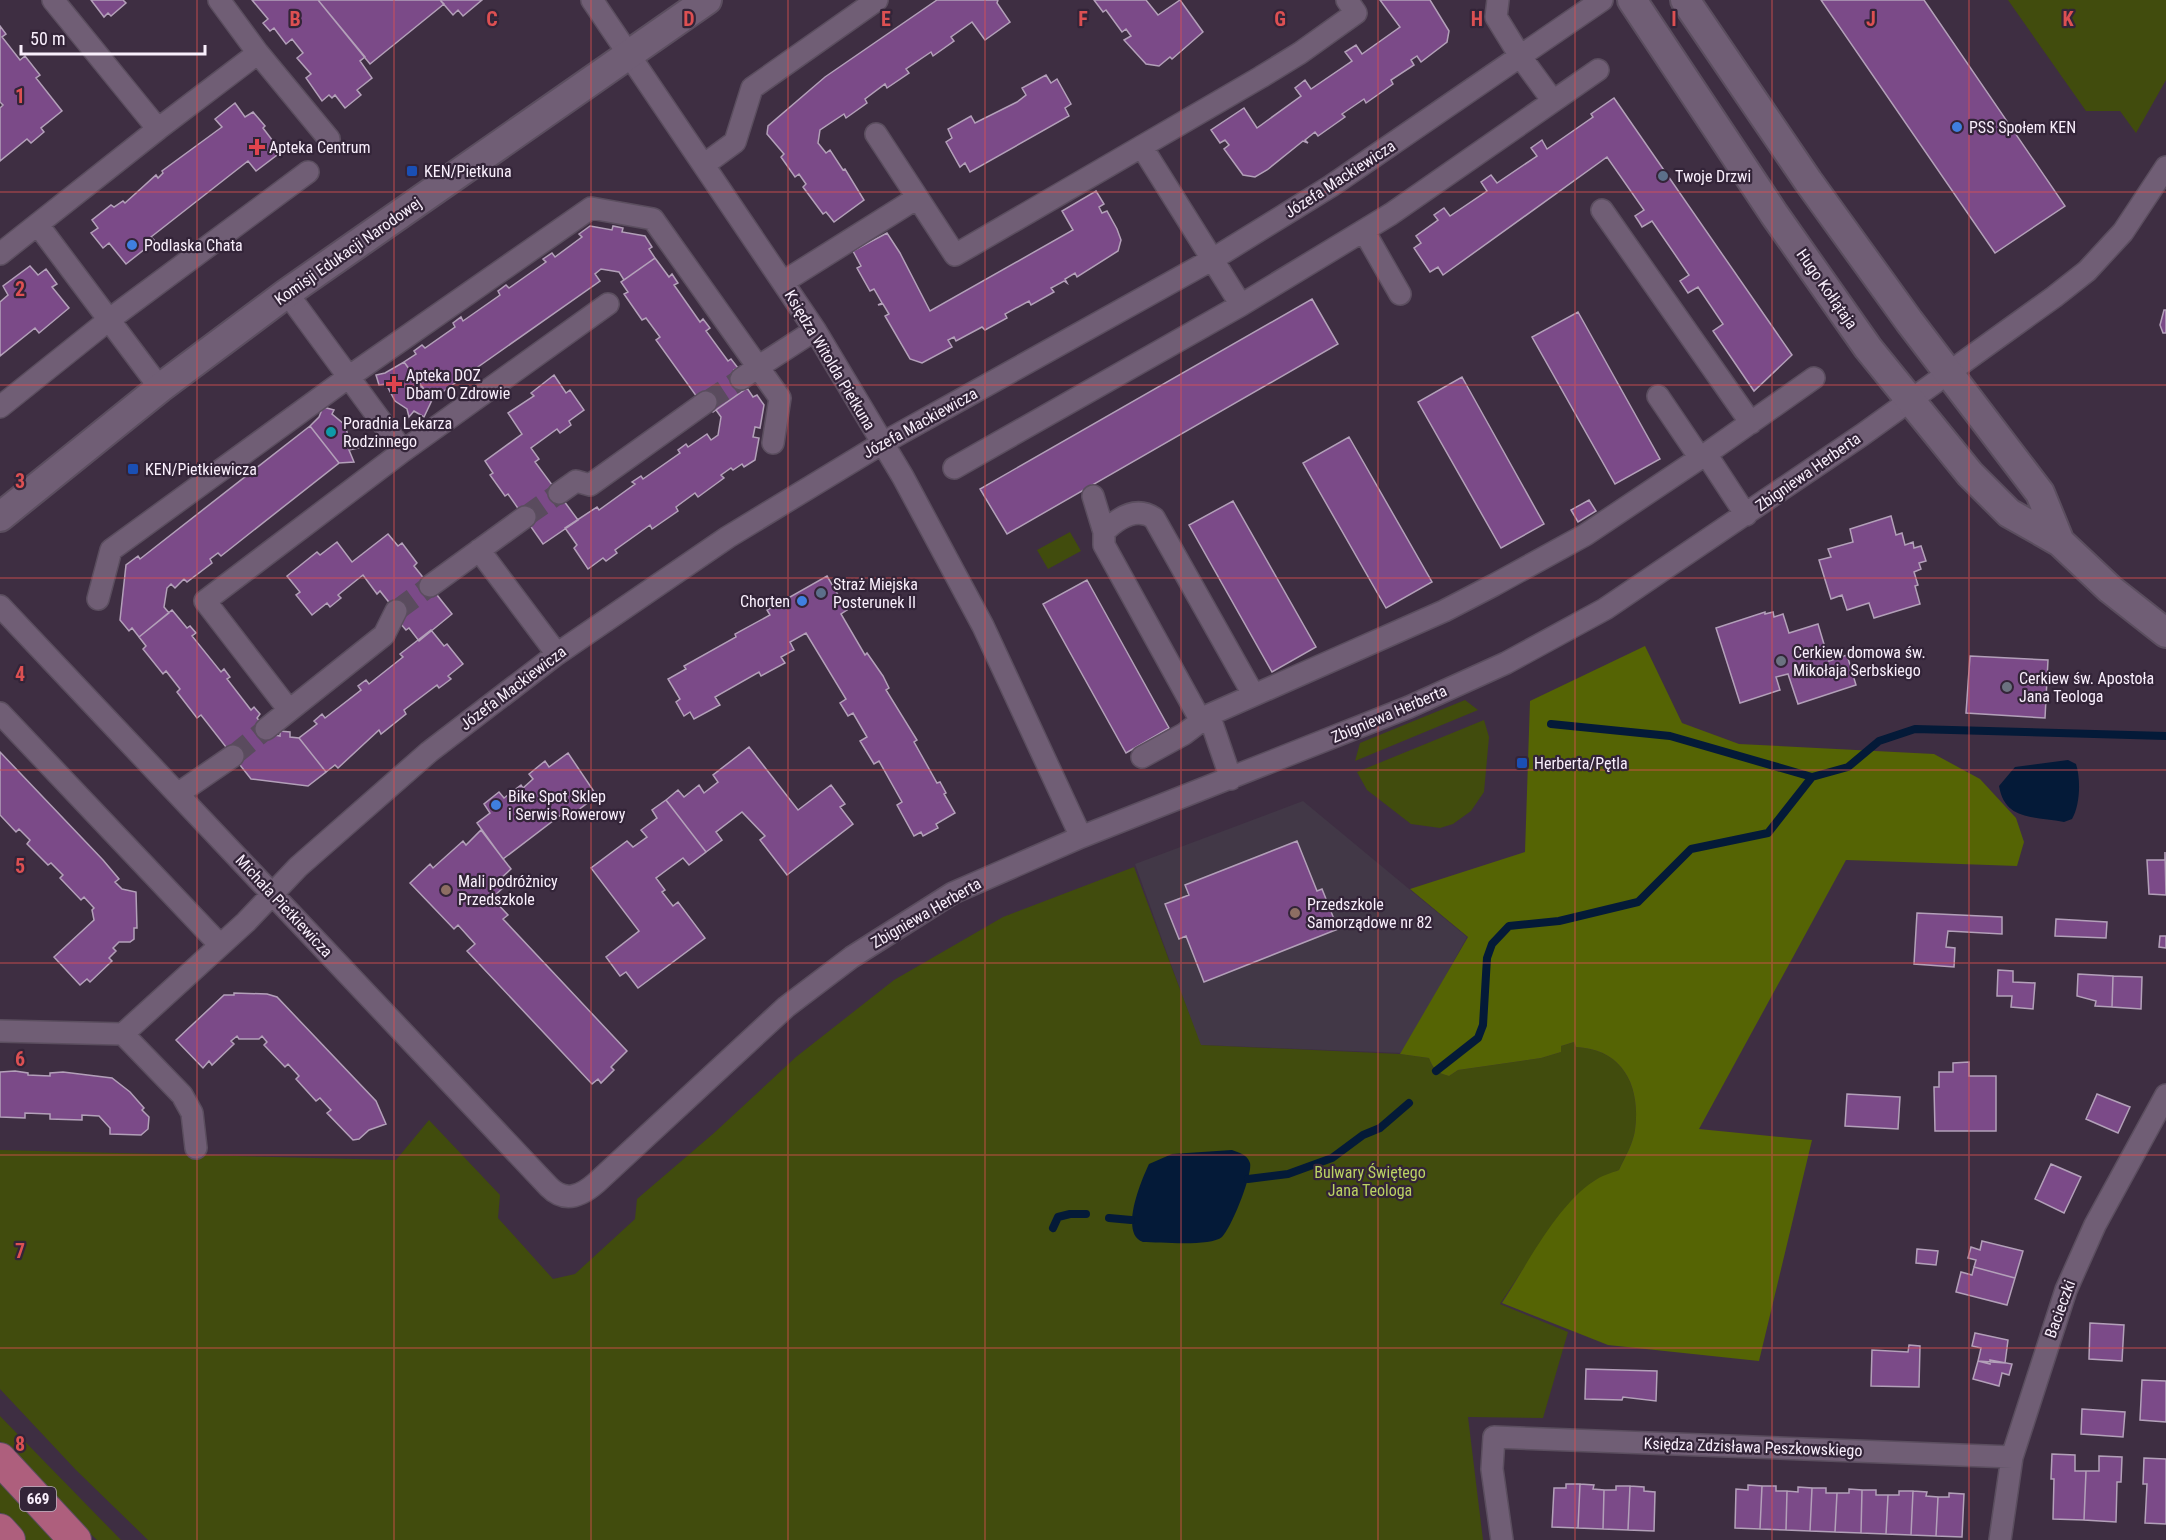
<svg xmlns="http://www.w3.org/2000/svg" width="2166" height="1540" viewBox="0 0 2166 1540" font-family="'Roboto Condensed',sans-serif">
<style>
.education{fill:#423847}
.green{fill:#414c0d}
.forest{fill:#556404}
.water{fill:#041a38}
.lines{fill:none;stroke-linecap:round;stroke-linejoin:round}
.stream{stroke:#041a38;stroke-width:8}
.building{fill:#7b4a88;stroke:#b3a0b9;stroke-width:1.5}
.street-tunnel{stroke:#5a4b5e;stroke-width:21;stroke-dasharray:21 10;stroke-linecap:butt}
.street-casing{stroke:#5b4e5f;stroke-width:24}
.secondary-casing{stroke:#5b4e5f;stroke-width:32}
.primary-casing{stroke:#5b4e5f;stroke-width:34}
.street{stroke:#705e75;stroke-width:21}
.secondary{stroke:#705e75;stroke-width:28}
.primary{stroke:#ae5f7d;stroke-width:32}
.grid{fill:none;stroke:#dd5052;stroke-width:1.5;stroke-opacity:0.55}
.shop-dot{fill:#3f7fe0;stroke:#332438;stroke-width:2}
.health-dot{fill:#e0444e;stroke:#332438;stroke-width:2}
.transit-dot{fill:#1a4fb4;stroke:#332438;stroke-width:2}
.service-dot{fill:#5c6f8a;stroke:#332438;stroke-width:2}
.culture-dot{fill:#0f9aa8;stroke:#332438;stroke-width:2}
.worship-dot{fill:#6b7280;stroke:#332438;stroke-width:2}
.education-dot{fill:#8d6e63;stroke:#332438;stroke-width:2}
.labels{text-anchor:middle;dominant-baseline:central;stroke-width:4.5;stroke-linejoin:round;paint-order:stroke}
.shield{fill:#332438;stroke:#beb2c1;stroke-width:1.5}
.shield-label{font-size:15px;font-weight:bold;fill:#f9effc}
.poi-label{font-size:16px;fill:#f9effc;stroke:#332438;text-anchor:start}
.street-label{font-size:16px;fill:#f9effc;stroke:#332438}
.park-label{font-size:16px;fill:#bbd263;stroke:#332438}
.grid-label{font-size:20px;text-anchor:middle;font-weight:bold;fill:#dd5052;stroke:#332438;stroke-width:4.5;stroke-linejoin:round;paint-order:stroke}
</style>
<rect width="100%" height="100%" fill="#3e2e42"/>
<path class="education" d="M1303,801L1467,937L1403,1053L1200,1045L1135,864Z"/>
<path class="green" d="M2008,0H2166V80L2136,133L2120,111H2086Z
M1070,532L1081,551L1048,569L1037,550Z
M1465,700L1478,710L1355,761L1360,743Z
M1484,720L1489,737L1484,792L1471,811L1453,824L1440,828L1411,824L1367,790L1357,772Z
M1134,867L1201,1045L1400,1054L1429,1058C1433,1070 1437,1073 1449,1076L1458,1070L1541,1058L1561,1052V1046L1574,1042L1576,1047C1623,1049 1641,1086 1635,1130C1633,1144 1625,1157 1619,1170L1594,1181L1574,1200L1552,1226L1500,1304L1568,1332L1543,1418L1468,1417L1483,1540H148L76,1470L0,1389V1150L396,1160L429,1120L500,1195L498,1218L553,1279L575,1274L635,1219L637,1199L714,1133L796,1057L894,980L1003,917Z
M0,1416L121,1540H97L62,1507L0,1441Z
M0,1481L54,1540H26L0,1512Z"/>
<path class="forest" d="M1645,646L1682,723L1739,744L1934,754L1980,779L2016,818L2024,842L2017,866L1846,860L1699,1129L1812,1140L1759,1361L1608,1345L1502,1303C1527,1265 1556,1206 1594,1181C1601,1176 1611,1173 1619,1170C1625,1157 1633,1144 1635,1130C1641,1086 1623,1049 1576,1047L1574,1042L1561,1046V1052L1541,1058L1458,1070L1449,1076C1437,1073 1433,1069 1429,1058L1400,1054L1468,937L1410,889L1525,852L1530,701Z"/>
<path class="water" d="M2068,760L2076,764C2081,780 2080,805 2072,819L2064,822C2034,816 2005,821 1999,786L2015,767Z
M1232,1150C1239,1153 1247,1154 1250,1163C1253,1174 1231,1229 1222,1237C1210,1247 1160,1242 1143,1242C1119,1234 1141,1181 1149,1164L1172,1154Z"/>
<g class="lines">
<path class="stream" d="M1551,724L1670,736L1812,777
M1436,1071L1478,1038L1483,1025L1487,958L1492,944L1509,926L1559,921L1638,902L1691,849L1768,833L1812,777L1848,767L1879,741L1915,729L2166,736
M1248,1179L1288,1174L1332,1158L1363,1135L1380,1128L1409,1103
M1109,1218L1131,1220
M1053,1228L1058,1217L1070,1214H1086"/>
</g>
<path class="building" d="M91,0H123L126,3L111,16L108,13L104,17Z
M252,0H318L365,57L360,61L372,78L357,90L361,95L345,108L335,95L332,98L329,95L322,101L306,78L311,74L297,58L303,53L292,39L286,44L274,28L270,31L263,23L268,19Z
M318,0H440L444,4L370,64Z
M440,0H482L463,16L458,10L453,15Z
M937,0H998L997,3L1010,22L985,40L972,22L951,37L954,41L933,56L931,52L906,69L909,73L887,88L885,84L865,99L867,103L846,118L844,114L820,130L818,143L826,153L830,150L843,170L845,169L864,200L834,222L826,212L823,214L803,187L806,184L799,174L795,177L781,157L784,154L767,134L768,126L825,77Z
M1094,0H1146L1158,15L1180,0L1203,32L1172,59L1170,57L1159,66L1146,64L1124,40L1131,36L1126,29L1122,32L1106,10L1103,12Z
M1380,0H1430L1449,31L1447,42L1421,62L1417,56L1411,60L1414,65L1391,80L1393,84L1366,103L1364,99L1342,114L1345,117L1318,136L1315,132L1305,140L1308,143L1303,141L1267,170L1255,177L1243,175L1224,149L1229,145L1225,140L1220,143L1211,130L1244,108L1257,128L1301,96L1295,88L1305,80L1311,89L1352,61L1345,52L1356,45L1362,54L1400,27Z
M1821,0H1924L2065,206L1995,253Z
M0,26L6,34L2,37L20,60L25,56L40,75L36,78L62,111L41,128L44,132L31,143L27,139L0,161V108L3,105L0,102Z
M1046,75L1051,83L1057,79L1071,104L1065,108L1069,116L970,172L965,163L960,167L946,142L952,138L948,129L971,116L975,123L1017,102L1026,95L1022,88Z
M1614,98L1792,355L1754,391L1713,331L1723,324L1698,287L1688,293L1680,281L1689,275L1652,221L1642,227L1639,222L1635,216L1644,210L1607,157L1443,275L1438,267L1430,272L1414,248L1421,243L1416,236L1438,220L1434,215L1444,208L1450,216L1487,191L1481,182L1491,175L1497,183L1537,156L1531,148L1542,140L1547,149L1593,117L1591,114Z
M235,103L245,117L253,112L265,126L263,128L279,149L275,152L277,155L256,171L248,161L151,237L155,241L126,264L109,243L103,248L91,233L98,228L92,220L111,205L114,207L123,201L125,203L156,175L158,178L163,173L162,171L222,127L215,119Z
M1096,191L1104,204L1099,207L1102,213L1107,211L1117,229L1121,240L1118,251L1077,277L1075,273L1065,279L1067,283L1064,281L1051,288L1054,292L1031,305L1029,301L1005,314L1007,318L985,330L982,327L956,341L954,337L948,340L952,347L922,363L910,359L885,316L889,314L883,304L878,305L882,303L874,289L870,291L857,268L861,266L853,251L887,233L900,253L930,311L1073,230L1062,211Z
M590,226L612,230L613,226L623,228L622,232L645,236L652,247L649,249L655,258L624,280L619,272L601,269L595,274L600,281L431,400L404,362L416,354L414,351L422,345L425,348L455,327L453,323L461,317L463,321L500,295L498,291L506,285L509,288L546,262L543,259L552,253L555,257L582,237L579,234Z
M655,258L669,277L672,274L678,283L674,285L700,322L703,319L710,328L706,331L728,361L731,359L738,368L734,370L747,388L713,412L700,395L697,397L656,340L660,337L646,318L642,320L624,294L628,292L621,282Z
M30,266L38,275L46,269L57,284L52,287L69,308L39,333L35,328L0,356V302L8,295L3,286Z
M1312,299L1338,344L1007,534L980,489Z
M2164,310H2166V333H2163L2160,325Z
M1578,312L1660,459L1615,484L1532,337Z
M404,362L432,400L424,417L414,411L409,417L407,409L395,401L386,384L379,385L376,375L385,373Z
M554,375L566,393L570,390L584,410L569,421L571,425L560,433L557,429L531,448L539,459L535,462L578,520L543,544L508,494L505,496L490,475L493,473L485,461L522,434L508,413L534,396L531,393Z
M1462,377L1544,524L1501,548L1418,402Z
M747,388L753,397L757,395L764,405L760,428L755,427L753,437L759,438L755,460L744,467L742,464L733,470L731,468L721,475L724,478L698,497L695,493L676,507L678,511L652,529L650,525L615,550L617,553L606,561L603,558L588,569L574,548L577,545L565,528L597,507L599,510L635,484L632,482L641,476L643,479L680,453L678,450L686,444L688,447L707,434L711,440L718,435L721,417L716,410Z
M323,407L334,410L332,414L345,425L349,439L358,448L349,450L354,462L339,463L310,426L319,417Z
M310,426L339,463L221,556L218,553L210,559L212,563L187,582L184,579L175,588L171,584L167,588L164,607L169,613L139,637L132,628L129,631L120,620L126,565L138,556L140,559Z
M1349,437L1432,582L1386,608L1303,463Z
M1589,500L1596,511L1578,522L1571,510Z
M1233,501L1316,647L1272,672L1189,525Z
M1891,516L1896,535L1902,533L1905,545L1913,542L1914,548L1921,546L1926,561L1919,563L1921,569L1914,572L1918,585L1915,586L1920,604L1874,618L1869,603L1847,610L1842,595L1831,599L1819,560L1831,557L1828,549L1853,542L1850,529Z
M388,534L398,546L402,543L417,563L414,566L452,614L419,641L409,628L406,630L400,623L403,620L380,591L377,594L363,575L338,595L341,598L330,607L327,603L312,615L296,595L300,592L287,576L317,552L320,555L337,542L352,562Z
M827,576L847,610L841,614L865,655L867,653L883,676L889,688L886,690L917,740L914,742L937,783L940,782L946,793L944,794L955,813L936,824L938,828L923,836L921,832L914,836L897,805L902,802L879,761L874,764L860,741L867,737L853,713L848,716L840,703L846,699L806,633L790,642L794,650L781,657L785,663L761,676L759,672L715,697L720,705L694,719L690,712L684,716L676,702L680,699L668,679L686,669L684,666L736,637L735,634L770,615L767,610Z
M1087,580L1169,728L1126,753L1043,604Z
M172,610L187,628L190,626L196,633L192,636L221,672L224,669L230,677L227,679L251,710L254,707L260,714L257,718L270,734L280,736V731L290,732V737L299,738L326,772L308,786L251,779L201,715L197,718L177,692L180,689L166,671L163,674L143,649L146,646L139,637Z
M1765,612V614L1773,612L1774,617L1783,614L1789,633L1818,624L1829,661L1847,655L1856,685L1798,704L1788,674L1776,677L1780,690L1740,703L1716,628Z
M431,630L444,646L447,644L463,664L448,676L451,679L439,688L437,685L404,710L406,714L381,734L379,730L338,768L335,765L326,772L299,738L317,724L314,721L322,714L325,718L361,690L358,686L366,680L369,684L403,657L400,654Z
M1970,656L2048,660L2045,718L1966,713Z
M749,747L798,810L831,785L845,804L840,807L853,824L787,875L760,840L765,836L742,812L716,832L722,840L706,852L666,800L678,790L684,797L699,785L704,793L718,782L713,775Z
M0,752L103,860L119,879L115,882L122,889L136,892L137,928H134V939L130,942H119L113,948L116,951L109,958L112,961L90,982L87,979L80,985L54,957L94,920L92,910L94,908L84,897L81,900L60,878L63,875L51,863L48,865L27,844L30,840L19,829L16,832L0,815Z
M568,753L597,796L570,816L566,811L503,859L477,823L490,813L484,804L499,792L504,798L521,785L523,788L533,779L529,774L545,761L549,767Z
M666,800L706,852L689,865L683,858L656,878L665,890L662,892L673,906L678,902L705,938L638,988L626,972L620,976L606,957L639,931L591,868L627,841L633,847L647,837L641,830L657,818L652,810Z
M481,830L511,869L499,880L505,886L492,898L508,915L503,919L627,1051L611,1067L614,1070L601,1083L598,1079L592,1084L467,951L475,944L458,925L454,929L410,883L430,864L433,868L463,841L466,845Z
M1297,841L1317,891L1322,889L1338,929L1204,982L1186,936L1179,939L1165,904L1189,895L1185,885Z
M2165,852L2166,895L2149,894L2147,860H2165Z
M1917,913L2002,917V934L1948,931L1946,947L1955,948L1954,967L1914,964Z
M2056,919L2107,922L2106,938L2055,936Z
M2160,936H2166V948L2159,947Z
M1998,970L2013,971V982L2035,983L2033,1009L2011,1007L2012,996H1997Z
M2078,974L2113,976L2112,1007L2095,1006L2096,1001L2077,996Z
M2113,976L2142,977L2141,1009L2112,1007Z
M234,993L267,994L277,997L376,1101L386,1124L369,1130L359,1139L353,1140L327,1113L331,1110L320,1098L316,1101L296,1079L299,1076L288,1064L285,1067L264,1045L267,1042L262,1036L259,1039H239L237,1036L231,1041L234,1044L212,1065L209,1061L203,1068L176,1040L224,995H234Z
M1969,1062V1076H1996V1131H1935L1934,1087H1939V1072H1953V1063Z
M15,1071L28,1073V1075L50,1076V1073L63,1072L112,1078L130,1092L144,1108L142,1110L149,1117L148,1129L141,1135L110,1134V1128L99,1116L82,1115V1120L50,1119V1114L25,1113V1118L0,1117V1072Z
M1847,1094L1900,1097L1898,1129L1845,1126Z
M2097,1094L2130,1107L2118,1133L2086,1119Z
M2051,1164L2081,1177L2064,1213L2035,1199Z
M1982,1241L2023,1251L2015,1278L1974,1267L1976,1260L1968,1258L1971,1247L1980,1250Z
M1917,1249L1938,1251L1936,1265L1916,1263Z
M1974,1267L2015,1278L2007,1305L1956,1292L1961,1272L1972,1275Z
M2090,1323L2124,1325L2122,1361L2089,1359Z
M1975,1333L2008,1340L2005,1363L1978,1361L1981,1348L1972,1346Z
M1909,1345L1920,1346L1919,1387L1871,1386L1872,1350L1908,1352Z
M1990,1360L2012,1364L2009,1375L2002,1373L1999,1386L1973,1379L1978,1361L1990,1364Z
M1586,1369L1657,1371L1656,1401L1623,1397L1622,1400L1585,1399Z
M2142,1380L2166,1381V1422L2140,1420Z
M2082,1409L2125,1412L2123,1437L2081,1434Z
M2052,1454L2075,1455V1471H2086L2084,1520L2053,1519L2054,1479H2051Z
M2099,1456L2122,1457L2121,1482H2117L2116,1522L2084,1520L2086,1471H2099Z
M2144,1458L2166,1459V1524L2145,1523L2147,1484H2143Z
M1566,1484H1580L1578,1528L1552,1527L1554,1488H1566Z
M1580,1484L1594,1485L1593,1489L1604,1490L1603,1529L1578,1528Z
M1748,1485L1762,1486L1760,1529L1735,1528L1736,1489L1748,1490Z
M1616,1486H1630L1628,1530L1603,1529L1604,1490H1616Z
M1630,1486L1644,1487V1491L1655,1492L1654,1531L1628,1530Z
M1762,1486H1776V1491H1787L1786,1530L1760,1529Z
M1798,1487L1812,1488L1810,1531L1786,1530L1787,1491L1798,1492Z
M1812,1488H1826V1493H1837L1835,1532L1810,1531Z
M1849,1489L1862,1490L1861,1533L1835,1532L1837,1493H1849Z
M1862,1490H1876V1495H1888L1886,1534L1861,1533Z
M1899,1491H1913L1911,1535L1886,1534L1888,1495H1899Z
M1913,1491L1927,1492L1926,1496L1938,1497L1936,1536L1911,1535Z
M1949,1493L1964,1494L1962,1537L1936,1536L1938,1497H1949Z"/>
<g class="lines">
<path class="street-tunnel" d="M706,402L741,379
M525,517L559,493
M396,611L430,586
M233,756L266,729"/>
<g class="street-casing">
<path id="street" d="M592,0L815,330L903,477L983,626L1081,837
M1498,0L1496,17L1520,56L1553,101
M258,53L329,139
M158,129L258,53L219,0
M876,134L955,255L1261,77L1300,53L1356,13L1347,0
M1142,147L1241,305
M705,164L735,142L752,88L877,0
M1602,210L1751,423
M38,225L160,388
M1364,231L1400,294
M0,254L158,129L53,0
M783,282L917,198
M287,293L403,451L205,601L289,710
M741,379L758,367L780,398L773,443
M1658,396L1700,458
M0,407L110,319L308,172
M403,451L608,304
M1706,454L1814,378
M954,468L1241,305L1391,214L1598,70
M559,493L576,481L590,485L706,402
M1093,496L1104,532
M479,550L557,654
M430,586L525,517
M98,599L111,550L350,376L591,208L653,219L758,367L815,330
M0,606L549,1187C565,1203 581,1196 596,1183L786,1007L852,957L953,893L1081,837L1409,707L1506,663L1605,609L1862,435L2054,297L2087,271L2123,232L2166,167
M0,713L220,945
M1201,721L1104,545V532C1118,518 1136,506 1154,518L1253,694
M266,729L384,635L396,611
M1142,757L1184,734L1209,715
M1231,779L1209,715L1444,611L1494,585L1585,535L1706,454L1746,515
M179,793L233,756
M0,1031L123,1034L246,922L298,867L429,752L557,654L728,537L881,444L1213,259L1331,186L1602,0
M123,1034L182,1095L192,1113L196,1148
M1502,1540L1492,1469L1494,1437L2012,1457
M2000,1540L2012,1457L2066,1290L2095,1225L2166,1095"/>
</g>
<g class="secondary-casing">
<path id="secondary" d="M1632,0L1774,214L1868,348L1970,474L2009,513L2060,542L2110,589L2166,633
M1685,0L1808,181L1909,321L2040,493L2060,542
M0,517L160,388L287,293L707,0"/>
</g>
<g class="primary-casing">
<path id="primary" d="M0,1459L75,1540
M0,1530L9,1540"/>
</g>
<use href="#street" class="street"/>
<use href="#secondary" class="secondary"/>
<use href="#primary" class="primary"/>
</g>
<path class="grid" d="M197,0V1540M394,0V1540M591,0V1540M788,0V1540M985,0V1540M1181,0V1540M1378,0V1540M1575,0V1540M1772,0V1540M1969,0V1540M0,192H2166M0,385H2166M0,578H2166M0,770H2166M0,963H2166M0,1155H2166M0,1348H2166"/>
<g class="shop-dot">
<circle cx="1957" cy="127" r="6"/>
<circle cx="132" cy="245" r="6"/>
<circle cx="802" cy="601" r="6"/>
<circle cx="496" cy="805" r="6"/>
</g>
<g class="health-dot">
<path d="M254 138h6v6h6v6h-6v6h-6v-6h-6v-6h6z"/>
<path d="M391 375h6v6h6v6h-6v6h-6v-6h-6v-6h6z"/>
</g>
<g class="transit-dot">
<rect x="406" y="165" width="12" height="12" rx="3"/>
<rect x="127" y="463" width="12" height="12" rx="3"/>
<rect x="1516" y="757" width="12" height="12" rx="3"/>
</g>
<g class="service-dot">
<circle cx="1663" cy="176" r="6"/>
<circle cx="821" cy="593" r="6"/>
</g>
<circle class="culture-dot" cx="331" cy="432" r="6"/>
<g class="worship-dot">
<circle cx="1781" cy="661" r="6"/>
<circle cx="2007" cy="687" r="6"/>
</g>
<g class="education-dot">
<circle cx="446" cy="890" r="6"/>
<circle cx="1295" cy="913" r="6"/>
</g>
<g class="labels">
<rect class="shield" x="20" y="1487" width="36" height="24" rx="4.5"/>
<g class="shield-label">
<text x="38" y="1499">669</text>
</g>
<g class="poi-label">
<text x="1969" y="127">PSS Społem KEN</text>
<text x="269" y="147">Apteka Centrum</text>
<text x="424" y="171">KEN/Pietkuna</text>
<text x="1675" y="176">Twoje Drzwi</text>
<text x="144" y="245">Podlaska Chata</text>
<text x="406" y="375">Apteka DOZ<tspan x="406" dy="18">Dbam O Zdrowie</tspan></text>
<text x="343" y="423">Poradnia Lekarza<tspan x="343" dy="18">Rodzinnego</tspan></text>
<text x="145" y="469">KEN/Pietkiewicza</text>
<text x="833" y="584">Straż Miejska<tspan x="833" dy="18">Posterunek II</tspan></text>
<text x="790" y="601" text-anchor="end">Chorten</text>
<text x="1793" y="652">Cerkiew domowa św.<tspan x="1793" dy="18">Mikołaja Serbskiego</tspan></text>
<text x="2019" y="678">Cerkiew św. Apostoła<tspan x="2019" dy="18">Jana Teologa</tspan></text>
<text x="1534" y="763">Herberta/Pętla</text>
<text x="508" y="796">Bike Spot Sklep<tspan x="508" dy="18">i Serwis Rowerowy</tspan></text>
<text x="458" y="881">Mali podróżnicy<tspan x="458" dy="18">Przedszkole</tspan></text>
<text x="1307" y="904">Przedszkole<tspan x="1307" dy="18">Samorządowe nr 82</tspan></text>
</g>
<g class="street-label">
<text transform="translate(1340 179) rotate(-33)">Józefa Mackiewicza</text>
<text transform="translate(348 251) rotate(-35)">Komisji Edukacji Narodowej</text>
<text transform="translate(1827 289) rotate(55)">Hugo Kołłątaja</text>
<text transform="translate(830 360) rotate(59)">Księdza Witolda Pietkuna</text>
<text transform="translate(920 423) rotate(-29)">Józefa Mackiewicza</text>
<text transform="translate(1808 472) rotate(-35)">Zbigniewa Herberta</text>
<text transform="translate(513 688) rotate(-37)">Józefa Mackiewicza</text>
<text transform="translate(1389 714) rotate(-23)">Zbigniewa Herberta</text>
<text transform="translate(284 906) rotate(47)">Michała Pietkiewicza</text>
<text transform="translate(926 913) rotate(-30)">Zbigniewa Herberta</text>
<text transform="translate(2060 1309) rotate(-70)">Bacieczki</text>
<text transform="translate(1753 1447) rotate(2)">Księdza Zdzisława Peszkowskiego</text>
</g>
<g class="park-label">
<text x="1370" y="1172">Bulwary Świętego<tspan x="1370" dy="18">Jana Teologa</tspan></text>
</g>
</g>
<g class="grid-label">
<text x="295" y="26">B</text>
<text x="492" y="26">C</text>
<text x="689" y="26">D</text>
<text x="886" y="26">E</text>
<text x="1083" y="26">F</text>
<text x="1280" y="26">G</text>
<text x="1477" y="26">H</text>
<text x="1674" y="26">I</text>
<text x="1871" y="26">J</text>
<text x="2068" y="26">K</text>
<text x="20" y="103">1</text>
<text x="20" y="296">2</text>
<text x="20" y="488">3</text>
<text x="20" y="681">4</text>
<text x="20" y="873">5</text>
<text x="20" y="1066">6</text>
<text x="20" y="1258">7</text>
<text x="20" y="1451">8</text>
</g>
<path d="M21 45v9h184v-9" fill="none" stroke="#f9effc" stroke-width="3"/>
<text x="30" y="45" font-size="18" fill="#f9effc" stroke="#332438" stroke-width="4.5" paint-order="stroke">50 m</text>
</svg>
